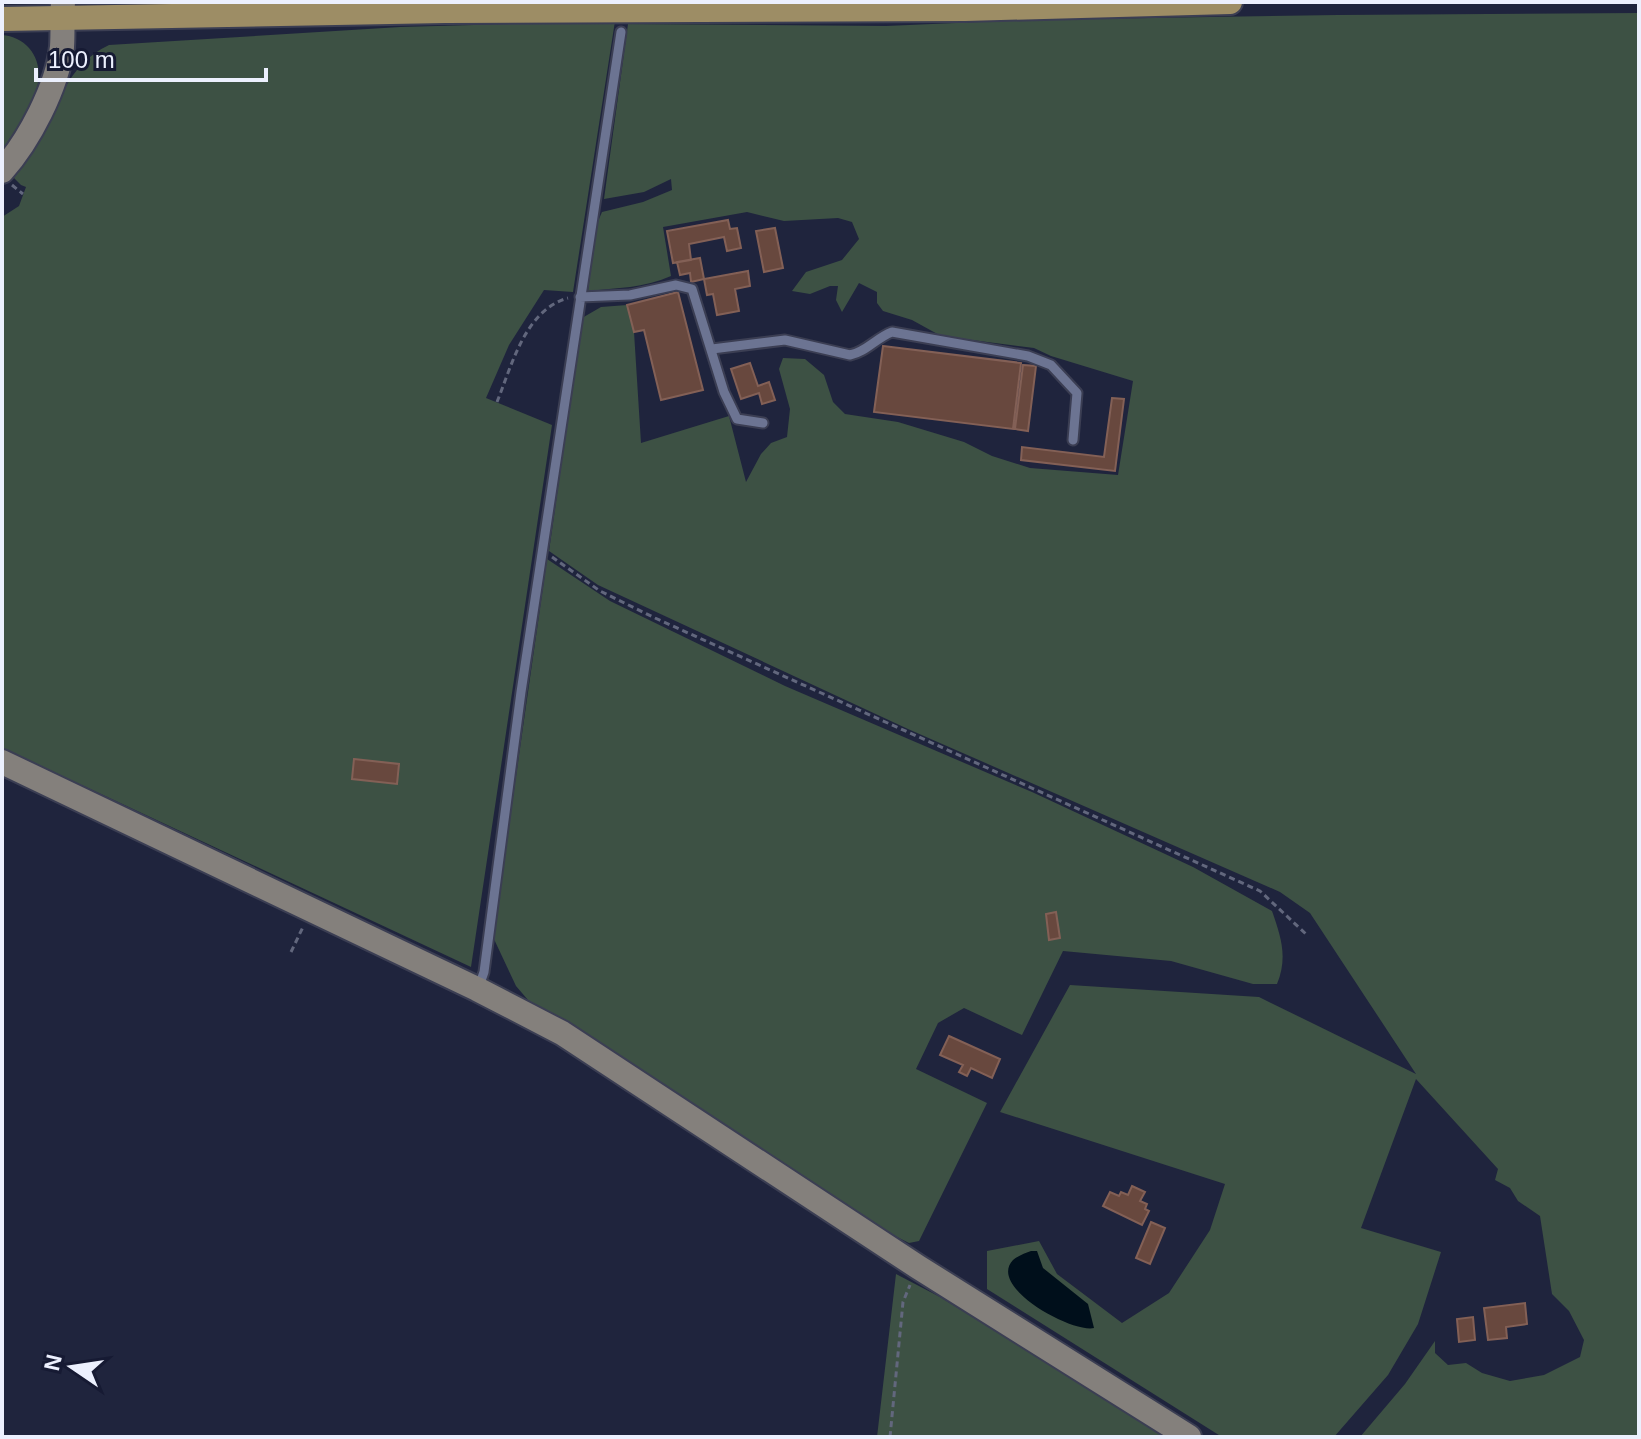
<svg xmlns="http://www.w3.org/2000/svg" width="1641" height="1439" viewBox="0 0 1641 1439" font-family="Arial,sans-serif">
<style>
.green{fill:#3d5144}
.water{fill:#000f1b}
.building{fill:#68483e;stroke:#836056;stroke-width:2}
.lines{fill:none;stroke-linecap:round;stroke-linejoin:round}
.service-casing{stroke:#3b3e53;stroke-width:13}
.secondary-casing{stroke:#3b3e53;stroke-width:28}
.primary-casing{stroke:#3b3e53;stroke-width:28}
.path{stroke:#62677d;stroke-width:3;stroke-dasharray:6 4;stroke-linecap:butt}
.service{stroke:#6c7492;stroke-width:9}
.secondary{stroke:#84807c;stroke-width:24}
.primary{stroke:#9d8d65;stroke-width:24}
</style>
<rect width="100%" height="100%" fill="#1f243d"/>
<path class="green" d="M1639,13V1437H1360L1405,1384L1435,1341V1353L1448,1365L1466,1363L1482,1373L1510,1381L1544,1375L1580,1357L1584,1340L1569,1311L1552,1294L1540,1216L1518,1201L1510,1188L1495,1180L1498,1169L1416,1079L1361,1228L1441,1252L1418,1324L1388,1375L1334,1437H1222L987,1289V1251L1039,1241L1057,1274L1122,1323L1169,1293L1210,1230L1225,1184L1000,1112L1070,985L1259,997L1416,1074L1310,913L1280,892L908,729L598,585L549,551L582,318L601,307L627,305L634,332L641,443L729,416L746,482L761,454L771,443L787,437L790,409L779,369L783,358L805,359L824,375L833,402L845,414L898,422L964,442L992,456L1030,468L1118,475L1133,381L1051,356L1034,348L941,336L912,320L883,311L877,303V292L859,283L842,312L836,300L838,286H830L810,294L792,291L806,272L842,260L859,239L852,222L838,218L784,221L747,212L663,227L671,276C644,288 617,288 588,291L596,226L602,212L643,202L672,190L671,179L644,192L604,199L628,24L886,26L1022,20L1338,15Z
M615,21L573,292L544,290L509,345L486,398L552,425L471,967L88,788L2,750V217L19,206L26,187L21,185L13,177C21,167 30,157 36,146C58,107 66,65 109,45L400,27Z
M2,35C13,36 22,40 29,48C56,80 20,124 2,150Z
M547,559L610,601L785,686L1032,792L1193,867L1272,911C1281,937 1288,957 1277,984H1253L1171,961L1063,951L1022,1035L964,1008L938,1023L916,1069L987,1103L919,1241L909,1243L877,1227L528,1000L516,986L493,937Z
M896,1274L940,1297L1166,1437H877Z"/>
<path class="water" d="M1031,1251H1037L1043,1268L1088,1304L1094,1328C1072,1333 987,1287 1013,1260C1017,1256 1026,1253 1031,1251Z"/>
<path class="building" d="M728,220L730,229L737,228L741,248L727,251L724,237L689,244L691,260L673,263L667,231Z
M775,228L783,268L764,272L756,231Z
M700,258L704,279L691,282L690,273L680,275L677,262Z
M748,271L750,286L735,289L739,311L717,315L713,294L707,295L704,279Z
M678,292L703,390L661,400L644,330L634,332L627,305Z
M883,346L1021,363L1013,429L874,412Z
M750,363L758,386L769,382L775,400L762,404L759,393L741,399L731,369Z
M1023,365L1036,366L1028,431L1015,429Z
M1112,398L1124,399L1115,471L1021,460L1022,447L1104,457Z
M354,759L399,764L397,784L352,779Z
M1056,912L1060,938L1049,940L1046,914Z
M949,1036L1000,1059L992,1078L971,1068L967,1076L959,1072L963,1065L940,1055Z
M1132,1186L1145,1192L1140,1201L1147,1204L1145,1209L1149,1211L1142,1225L1103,1206L1110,1192L1119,1196L1121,1192L1128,1195Z
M1151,1222L1165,1228L1150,1264L1136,1258Z
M1525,1303L1527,1324L1506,1327L1507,1338L1488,1340L1484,1308Z
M1473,1317L1475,1340L1459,1342L1457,1319Z"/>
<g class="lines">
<g class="service-casing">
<path id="service" d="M580,297L630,295L676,285L692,289L724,392L737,419L763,423
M712,349L785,340L850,355C866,352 876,338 892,332L1028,356L1051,365L1077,393L1073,440
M478,989L484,972L521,692L621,32"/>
</g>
<g class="secondary-casing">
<path id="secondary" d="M2,171C29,141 57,87 62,47C63,32 62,17 63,2
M2,762L477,989L562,1033L918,1267L1189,1437"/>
</g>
<g class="primary-casing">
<path id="primary" d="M2,19L445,11L965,9L1230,2"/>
</g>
<path class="path" d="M12,185L23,194
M497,402C512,365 525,310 568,298
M552,557L600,591L655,618L1260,891L1307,935
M291,952L303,927
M890,1437L903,1302L910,1285"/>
<use href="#service" class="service"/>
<use href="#secondary" class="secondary"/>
<use href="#primary" class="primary"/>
</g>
<rect width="1641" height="1439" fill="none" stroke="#ecf0fe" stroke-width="8"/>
<g transform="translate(72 1367) rotate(283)" stroke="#161a33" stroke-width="6" paint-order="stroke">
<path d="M0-6L14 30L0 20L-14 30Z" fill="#ecf0fe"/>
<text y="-12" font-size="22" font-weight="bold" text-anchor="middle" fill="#ecf0fe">N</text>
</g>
<path d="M36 68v12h230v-12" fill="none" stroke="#ecf0fe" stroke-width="4"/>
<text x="48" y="68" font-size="24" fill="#ecf0fe" stroke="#161a33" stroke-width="6" paint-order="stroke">100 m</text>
</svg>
